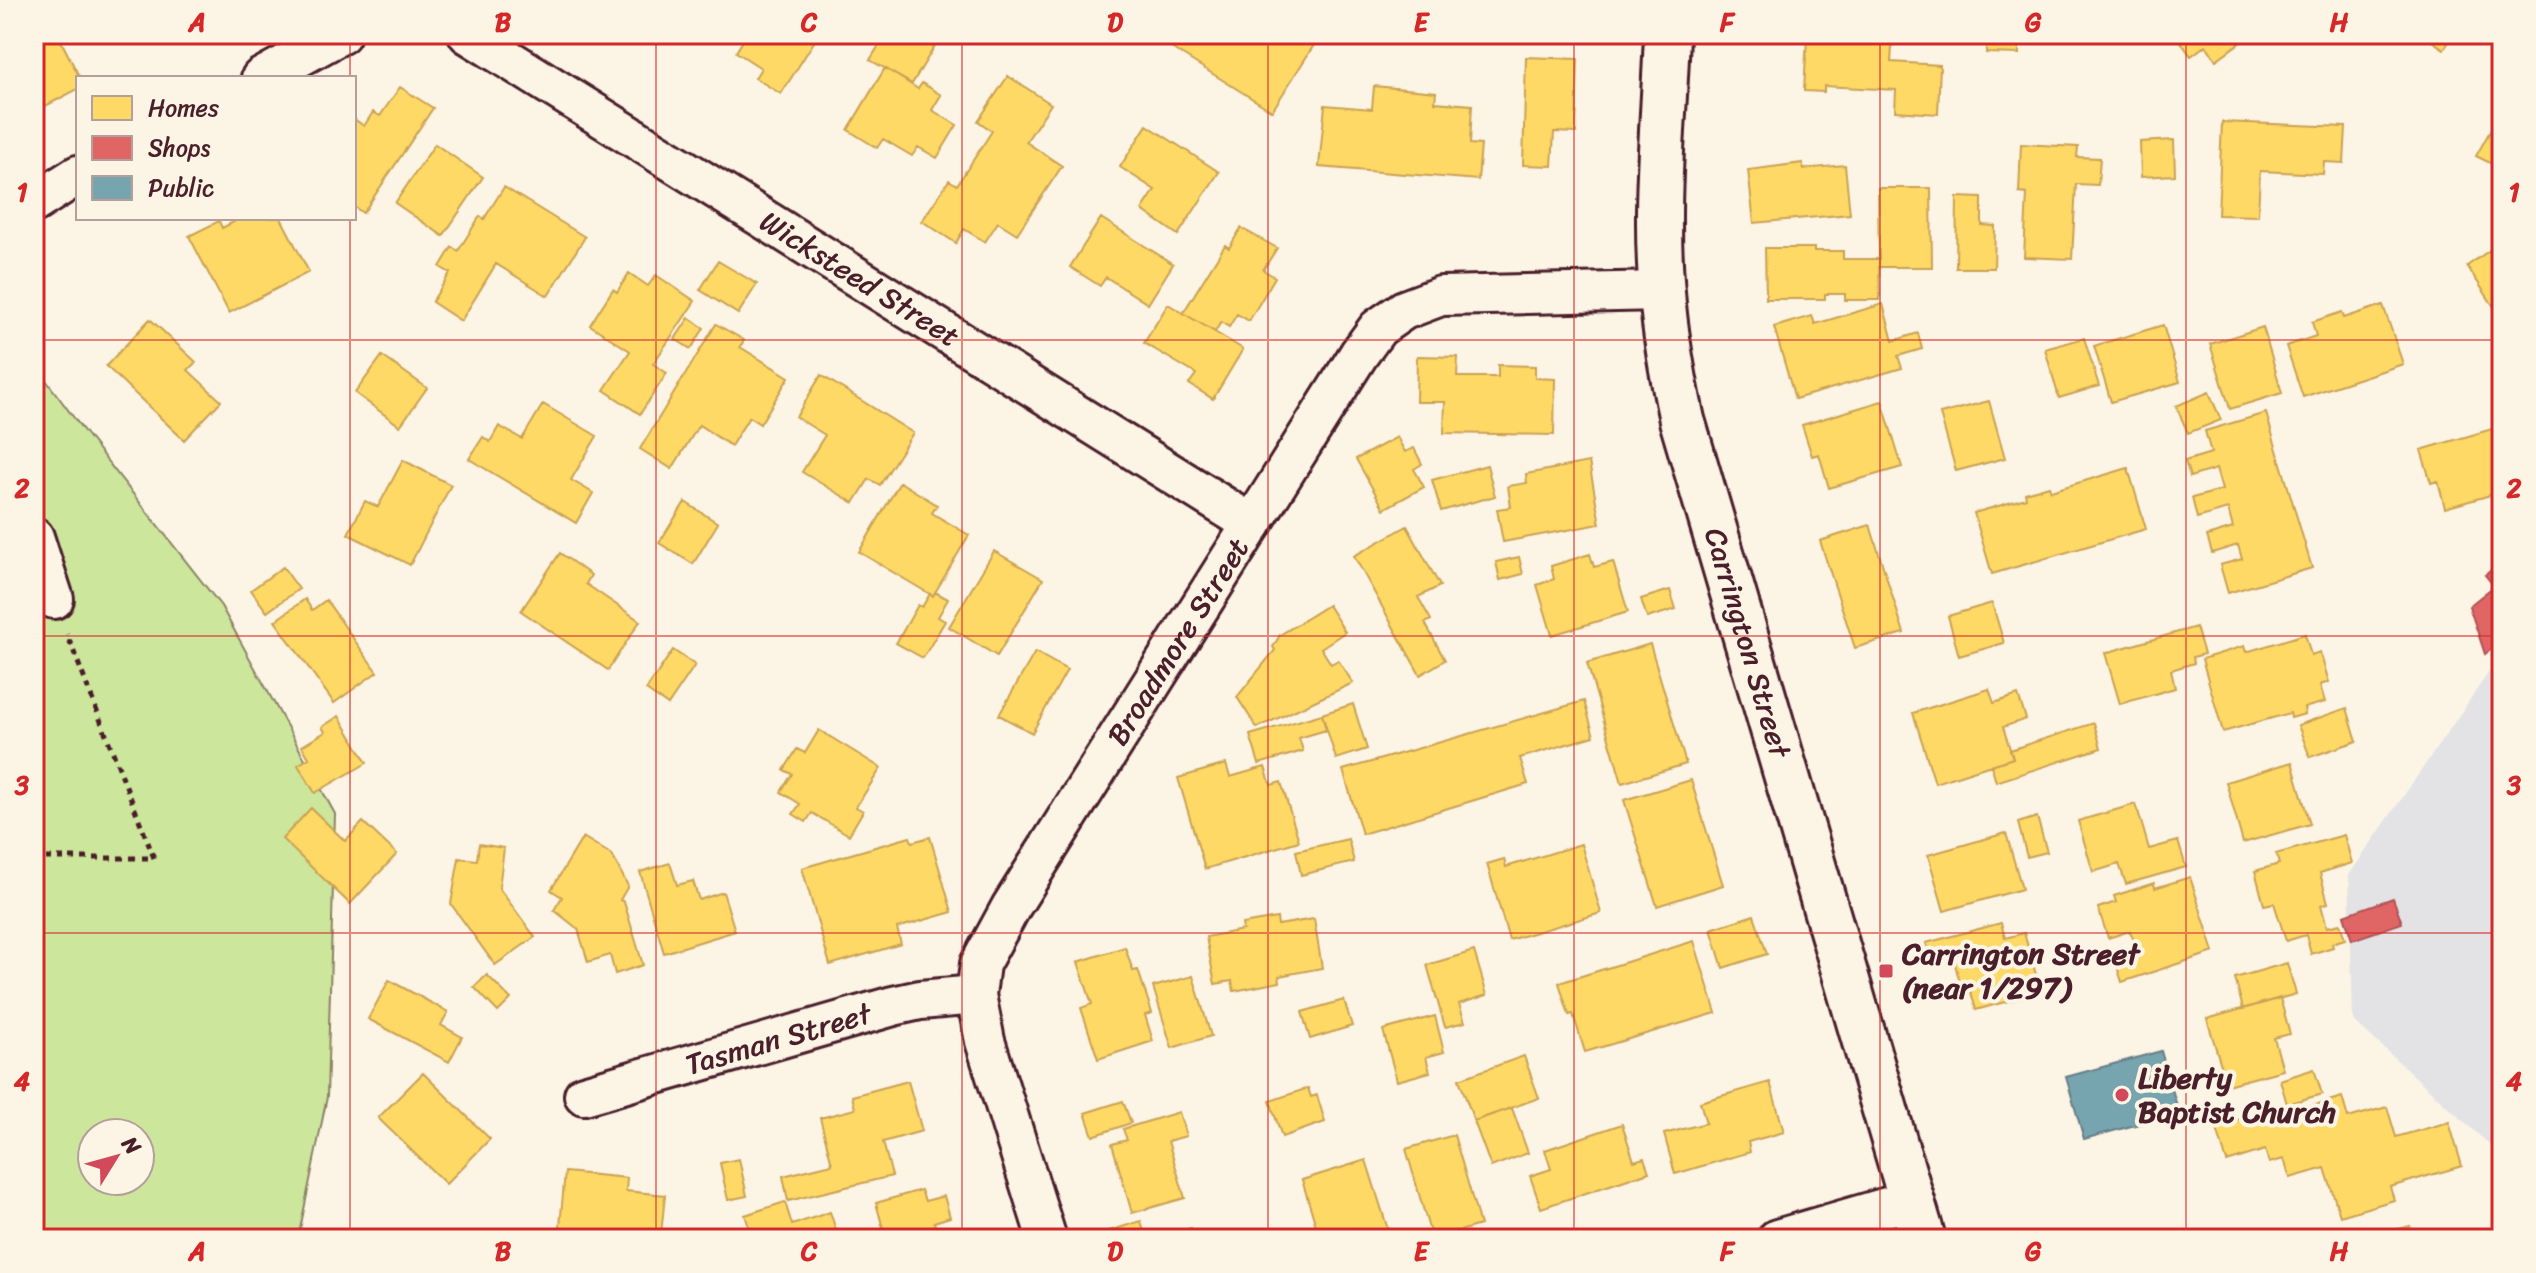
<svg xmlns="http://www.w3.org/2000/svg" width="2536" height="1273" viewBox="0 0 2536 1273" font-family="Sriracha,sans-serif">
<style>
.built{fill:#e3e3e6}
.green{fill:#cce69c;stroke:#8b8264;stroke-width:2;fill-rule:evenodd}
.homes{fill:#ffd966;stroke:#c9a154;stroke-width:2}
.shops{fill:#e06666;stroke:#b35154;stroke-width:2}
.public{fill:#76a5af;stroke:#697d87;stroke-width:2}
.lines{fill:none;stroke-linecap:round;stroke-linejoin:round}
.street-casing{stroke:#4a1f2b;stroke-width:44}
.secondary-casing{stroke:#4a1f2b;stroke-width:50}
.path{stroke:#4a1f2b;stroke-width:5;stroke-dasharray:6 6;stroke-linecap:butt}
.street{stroke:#fcf5e5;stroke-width:38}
.secondary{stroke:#fcf5e5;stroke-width:44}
.grid{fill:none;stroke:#d62828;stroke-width:2;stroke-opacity:0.55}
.poi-dot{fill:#d1495b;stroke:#fcf5e5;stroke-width:3}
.labels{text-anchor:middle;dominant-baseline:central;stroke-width:8;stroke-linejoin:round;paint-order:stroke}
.street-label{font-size:30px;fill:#4a1f2b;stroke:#fcf5e5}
.poi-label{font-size:30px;font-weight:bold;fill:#4a1f2b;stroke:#fcf5e5;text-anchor:start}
.neatline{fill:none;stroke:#d62828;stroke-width:3}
.grid-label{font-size:26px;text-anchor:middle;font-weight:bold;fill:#d62828}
</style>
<rect width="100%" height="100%" fill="#fcf5e5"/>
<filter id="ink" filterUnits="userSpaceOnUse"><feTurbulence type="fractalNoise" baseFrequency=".0125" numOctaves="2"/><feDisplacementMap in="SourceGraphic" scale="16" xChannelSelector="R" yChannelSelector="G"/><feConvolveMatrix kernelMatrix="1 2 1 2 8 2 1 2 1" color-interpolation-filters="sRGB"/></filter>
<g filter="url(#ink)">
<path class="built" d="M2502,653V1156L2353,1020L2349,875Z"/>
<path class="green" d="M34,364L86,434L221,606L335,814L327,1097L298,1239H34ZM92,1133H140V1181H92Z"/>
<path class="homes" d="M34,34H68L60,39L80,78H78V89L34,112Z
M747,34H819L781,94L755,78L761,68L736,52Z
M886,34H942L912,84L870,60Z
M1153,34H1297L1314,45L1272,111L1152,36Z
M1405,34H1513V40Z
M1816,34H1893L1891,62L1940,65L1938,114L1895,111L1896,90L1824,86V92L1804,91L1807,37L1816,38Z
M1986,34H2019V54L1986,53Z
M2175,34H2252L2216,60L2206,45L2191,56Z
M2422,34H2454L2444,49Z
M1526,57L1578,59L1576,133L1554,132L1552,166L1523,165Z
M885,68L918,89L922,83L941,95L932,110L957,125L937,158L918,147L912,156L883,139L877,148L848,130Z
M1008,76L1051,104L1026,142L1062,166L1017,234L998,222L985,242L964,229L956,243L922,221L949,180L957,185L992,131L978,121Z
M1374,86L1436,92L1435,102L1472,105L1470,144L1481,145L1478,180L1319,167L1325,105L1372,109Z
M400,87L433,108L363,213L354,207V119L364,126L373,112L380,116Z
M2222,122L2346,127L2344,163L2324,162L2323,174L2260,171L2258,216L2218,215Z
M2495,122L2502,126V169L2476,156Z
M1147,125L1219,172L1178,235L1142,210L1155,190L1120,167Z
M2174,140L2175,175L2141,177L2140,142Z
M435,144L483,177L443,236L395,203Z
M2021,144L2078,147L2077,157L2100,158L2098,185L2076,184L2072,259L2024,257L2027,194L2019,193Z
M1803,163V169L1845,165L1850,214L1754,223L1748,170Z
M504,187L585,237L548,296L496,264L461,321L432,302L450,273L440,267L452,247L458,251L480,216L484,219Z
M1878,188H1931L1932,267H1879Z
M1957,197L1982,198V225L1995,226L1994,268H1956Z
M241,218H281L309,272L229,313L189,236L219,221L222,228Z
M1101,218L1173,264L1148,304L1106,277L1100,286L1070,267Z
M1241,228L1277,248L1263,270L1275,277L1249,321L1237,314L1229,327L1221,322L1215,332L1183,313L1225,245L1229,248Z
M2500,243L2502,247V319L2467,266Z
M1765,248H1814V251H1843V259H1879L1880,300H1845V294H1825V299H1766Z
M718,261L757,284L738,314L700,290Z
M629,273L648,286L656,275L695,301L653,364L667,373L640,414L604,390L630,351L590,325L613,289L617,292Z
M1168,304L1243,349L1213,399L1189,384L1196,374L1144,343Z
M1883,304L1893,341L1918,333L1922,349L1898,356L1902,368L1795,399L1774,327L1812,316L1815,324Z
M2383,305L2403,364L2303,397L2286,346L2316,336L2312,322L2342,312L2344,318Z
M689,318L704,328L691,349L675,339Z
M150,319L196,362L188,370L221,401L184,440L106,366Z
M716,324L744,340L740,347L789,377L760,424L749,417L731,446L699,425L672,469L640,449Z
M2163,325L2180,382L2111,402L2094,346Z
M2263,327L2282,393L2230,409L2210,344Z
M2084,338L2099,386L2059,398L2045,349Z
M382,356L427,388L400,426L355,393Z
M1417,356L1458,357L1457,377H1498V365L1535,366V378L1555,379L1554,435L1444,433L1445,402H1416Z
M821,375L913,433L880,485L869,479L854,503L802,472L825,435L796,417Z
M2209,392L2221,420L2188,433L2176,406Z
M1882,401L1902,467L1829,488L1819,454L1812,456L1802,425Z
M1989,401L2005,458L1956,471L1940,414Z
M543,404L597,436L571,480L593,493L576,523L469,459L483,437L490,442L499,426L522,439Z
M2266,413L2312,568L2228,593L2220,565L2242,559L2238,545L2212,553L2207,536L2233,528L2228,509L2197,518L2192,498L2222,490L2216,469L2190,477L2185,461L2211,453L2205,431Z
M2502,426V497L2495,499L2494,494L2445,508L2438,481L2431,483L2421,450Z
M1397,437L1405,452L1414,448L1422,464L1414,469L1424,487L1384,509L1356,459Z
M403,460L451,485L410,565L348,534L365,501L378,507Z
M1589,462L1600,524L1503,542L1497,509L1511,507L1508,486L1527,483L1526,474Z
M1487,465L1495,496L1441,511L1432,480Z
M2128,468L2146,529L1992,574L1974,513L2026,498L2025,493L2049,486L2051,491Z
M900,482L937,505L932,513L969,535L933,596L859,552Z
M685,502L718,523L693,564L659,543Z
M1870,525L1904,633L1855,648L1820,541Z
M1407,526L1440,586L1418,597L1431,620L1425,623L1445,660L1420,675L1354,556Z
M994,551L1043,579L997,656L949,627Z
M560,553L591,575L586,584L640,621L608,670L521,611Z
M1590,554L1594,567L1613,562L1628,612L1552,635L1537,585L1554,579L1551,566Z
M1519,557L1523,574L1500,580L1496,562Z
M283,567L299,589L267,612L251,590Z
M1670,590L1676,609L1647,618L1641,599Z
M935,592L948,599L938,617L945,621L923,658L896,643L918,605L922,607L930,594L933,596Z
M305,599L312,610L326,600L377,672L334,703L275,621Z
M1992,603L2004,643L1959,656L1948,616Z
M1328,605L1345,632L1321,648L1331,664L1338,660L1353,683L1257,728L1237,697L1275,650L1273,647L1280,635Z
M2196,627L2204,654L2193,657L2194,663L2171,670L2175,688L2120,704L2105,653Z
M2305,634L2311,655L2320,652L2329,682L2320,685L2325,702L2304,708L2305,714L2291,718L2290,713L2223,732L2202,659L2244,646L2246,652Z
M1650,644L1686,764L1622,783L1587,663Z
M673,650L695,665L668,705L646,690Z
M1035,652L1067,670L1032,733L999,715Z
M1989,689L1994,703L2018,695L2026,719L2003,727L2013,758L1935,783L1913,713Z
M1584,701L1594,736L1520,758L1528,784L1362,834L1343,770Z
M1353,704L1367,749L1336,759L1322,714Z
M2347,708L2357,741L2310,757L2298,725Z
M1322,714L1326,730L1299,738L1303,751L1259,764L1250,735Z
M339,716L367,763L315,793L298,765L309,758L302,746L325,732L322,727Z
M2094,723L2101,748L1996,782L1991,765L2013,758L2010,750Z
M819,730L881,768L856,807L863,811L849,835L812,813L806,822L793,814L800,804L781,792L792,774L784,770L797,749L805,753Z
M2292,762L2310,824L2243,843L2226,782Z
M1226,764L1230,777L1265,767L1271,785L1281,782L1299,841L1205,869L1178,778Z
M1691,780L1723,885L1657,906L1624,800Z
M2136,804L2149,849L2178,841L2186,867L2126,884L2119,864L2093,872L2078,821Z
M311,808L345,841L363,822L397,854L350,904L282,839Z
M2037,817L2047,852L2027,857L2018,823Z
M2006,833L2022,889L1944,911L1928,855Z
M2344,835L2352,863L2320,873L2328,903L2321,905L2327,927L2340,924L2345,939L2332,943L2333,947L2311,954L2306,935L2286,941L2274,903L2264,905L2255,871L2279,864L2276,854Z
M583,837L612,855L628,886L620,900L624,902L643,965L615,974L610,955L588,962L578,929L554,910L562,897L551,890Z
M910,837L912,842L930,837L952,912L897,928L901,944L830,965L802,868Z
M1348,839L1354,862L1301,875L1296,851Z
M479,844L504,848L499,888L535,937L495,965L451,904L459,858L477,860Z
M1581,844L1601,913L1509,940L1487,864L1504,859L1506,867Z
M670,863L677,885L693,881L699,900L723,892L735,931L664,953L640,872Z
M2190,877L2214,952L2122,982L2113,954L2136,946L2130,931L2108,938L2098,908L2116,902L2114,896L2154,883L2155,888Z
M1754,915L1767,954L1723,968L1711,929Z
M1277,918L1278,925L1314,919L1322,968L1279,976L1280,982L1234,991L1232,981L1215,984L1206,937L1243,930L1242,924Z
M2001,923L2005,938L2024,933L2041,992L1976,1010L1971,992L1963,995L1954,960L1933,966L1926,943Z
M1694,941L1716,1013L1585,1052L1573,1014L1569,1015L1559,983Z
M1125,947L1133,971L1138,970L1152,1013L1145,1015L1153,1041L1098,1059L1081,1008L1092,1004L1078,962Z
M1474,951L1487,995L1459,1004L1465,1022L1445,1027L1427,965Z
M2287,963L2296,994L2243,1009L2235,978Z
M487,975L511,999L498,1012L474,987Z
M1193,976L1211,1036L1172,1048L1153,987Z
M389,980L448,1012L441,1025L462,1037L449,1062L368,1019Z
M2280,998L2290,1034L2274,1038L2283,1070L2227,1085L2207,1019Z
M1344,1000L1352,1026L1310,1039L1302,1012Z
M1435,1016L1444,1052L1426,1057L1430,1072L1397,1081L1383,1030Z
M1524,1056L1539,1098L1474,1121L1459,1079Z
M2314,1069L2322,1094L2287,1104L2280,1080Z
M423,1073L490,1139L446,1184L378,1118Z
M908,1081L922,1131L883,1142L892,1176L788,1201L783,1176L832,1164L820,1118L855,1109L852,1096Z
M1770,1082L1784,1132L1748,1142L1750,1152L1675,1174L1664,1134L1706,1123L1700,1102Z
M1308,1088L1311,1097L1317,1095L1325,1122L1282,1137L1270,1101Z
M2342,1097L2348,1118L2387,1107L2396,1137L2449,1122L2462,1166L2390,1187L2394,1200L2340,1216L2325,1168L2290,1178L2284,1159L2269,1163L2265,1150L2227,1162L2216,1126L2263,1112L2265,1120Z
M1123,1101L1131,1123L1093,1136L1085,1113Z
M1512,1108L1528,1153L1491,1167L1474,1121Z
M1179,1112L1186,1136L1168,1141L1185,1198L1132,1213L1112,1144L1127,1140L1123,1129Z
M1622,1124L1634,1161L1644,1158L1649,1172L1541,1208L1530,1176L1551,1169L1545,1150Z
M1454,1135L1480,1225L1432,1239L1406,1149Z
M739,1159L747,1196L728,1200L720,1163Z
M1366,1160L1391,1239H1356L1353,1229L1320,1239L1302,1180Z
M565,1172L627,1178L626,1191L665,1195L661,1235L623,1232L622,1239L559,1237Z
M921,1190L925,1201L944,1196L950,1217L934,1222L939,1239H886L876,1203Z
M785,1202L792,1225L830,1212L839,1239H753L745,1215Z
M1141,1221L1146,1239H1102L1100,1234Z
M2410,1226L2413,1239H2361Z
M1191,1228L1195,1239H1158Z"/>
<path class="shops" d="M2502,562V641L2485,654L2469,606L2494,586L2485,575Z
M2393,898L2402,923L2352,940L2344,915Z"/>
<path class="public" d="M2161,1051L2179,1113L2084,1139L2066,1077Z"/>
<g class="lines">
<g class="street-casing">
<g id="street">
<path id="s1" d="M468,34L1252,524"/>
<path d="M261,78L341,34"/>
<path d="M34,203L78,175"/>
<path d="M34,537L54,599"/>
<path id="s2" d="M584,1095L893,1006L920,1000L976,995"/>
<path id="s3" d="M1047,1239L985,1041L976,995L980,964L1011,907L1359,354L1378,328L1404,310L1441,296L1662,291"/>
<path d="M1777,1239L1911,1200"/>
</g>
</g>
<g class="secondary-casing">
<g id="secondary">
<path id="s4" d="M1667,34C1664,119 1654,207 1662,292C1665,336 1673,378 1682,420L1923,1239"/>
</g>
</g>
<path class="path" d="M34,858H154L67,634"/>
<use href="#street" class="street"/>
<use href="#secondary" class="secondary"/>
</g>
</g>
<path class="grid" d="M350,34V78M656,34V1239M962,34V1239M1268,34V1239M1574,34V1239M1880,34V1239M2186,34V1239M350,218V1239M34,340H2502M34,636H2502M34,933H2502"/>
<g class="poi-dot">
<rect x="1878" y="963" width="16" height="16" rx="4"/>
<circle cx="2122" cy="1095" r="8"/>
</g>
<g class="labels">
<g class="street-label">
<text stroke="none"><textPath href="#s1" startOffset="462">Wicksteed Street</textPath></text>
<text stroke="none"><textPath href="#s3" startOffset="664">Broadmore Street</textPath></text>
<text stroke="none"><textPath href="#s4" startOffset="620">Carrington Street</textPath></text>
<text stroke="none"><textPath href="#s2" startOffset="202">Tasman Street</textPath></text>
</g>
<g class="poi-label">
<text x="1902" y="954">Carrington Street<tspan x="1902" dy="34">(near 1/297)</tspan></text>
<text x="2138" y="1078">Liberty<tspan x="2138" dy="34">Baptist Church</tspan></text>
</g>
</g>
<rect width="2536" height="1273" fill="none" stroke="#fcf5e5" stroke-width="88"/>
<rect x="76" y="76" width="280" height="144" fill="#fcf5e5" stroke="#b59f9b" stroke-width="2"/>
<rect x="92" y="96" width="40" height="24" fill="#ffd966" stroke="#b59f9b" stroke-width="2"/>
<text x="148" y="116" font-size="24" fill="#4a1f2b">Homes</text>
<rect x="92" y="136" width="40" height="24" fill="#e06666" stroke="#b59f9b" stroke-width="2"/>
<text x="148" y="156" font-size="24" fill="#4a1f2b">Shops</text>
<rect x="92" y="176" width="40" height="24" fill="#76a5af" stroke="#b59f9b" stroke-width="2"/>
<text x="148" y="196" font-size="24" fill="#4a1f2b">Public</text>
<g transform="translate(116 1157) rotate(53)"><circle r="38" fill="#fcf5e5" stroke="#b59f9b" stroke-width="2"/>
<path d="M0-6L14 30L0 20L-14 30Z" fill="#d1495b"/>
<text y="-12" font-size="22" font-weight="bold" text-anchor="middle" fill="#4a1f2b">N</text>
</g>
<rect x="44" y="44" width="2448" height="1185" class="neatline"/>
<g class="grid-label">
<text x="197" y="31">A</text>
<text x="503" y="31">B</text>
<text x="809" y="31">C</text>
<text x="1115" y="31">D</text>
<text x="1421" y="31">E</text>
<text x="1727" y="31">F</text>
<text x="2033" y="31">G</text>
<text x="2339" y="31">H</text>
<text x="22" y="201">1</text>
<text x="2514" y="201">1</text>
<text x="22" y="497">2</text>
<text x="2514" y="497">2</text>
<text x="22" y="794">3</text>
<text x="2514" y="794">3</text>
<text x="22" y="1090">4</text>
<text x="2514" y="1090">4</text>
<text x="197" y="1260">A</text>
<text x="503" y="1260">B</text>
<text x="809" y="1260">C</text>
<text x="1115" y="1260">D</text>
<text x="1421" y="1260">E</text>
<text x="1727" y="1260">F</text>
<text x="2033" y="1260">G</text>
<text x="2339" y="1260">H</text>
</g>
</svg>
